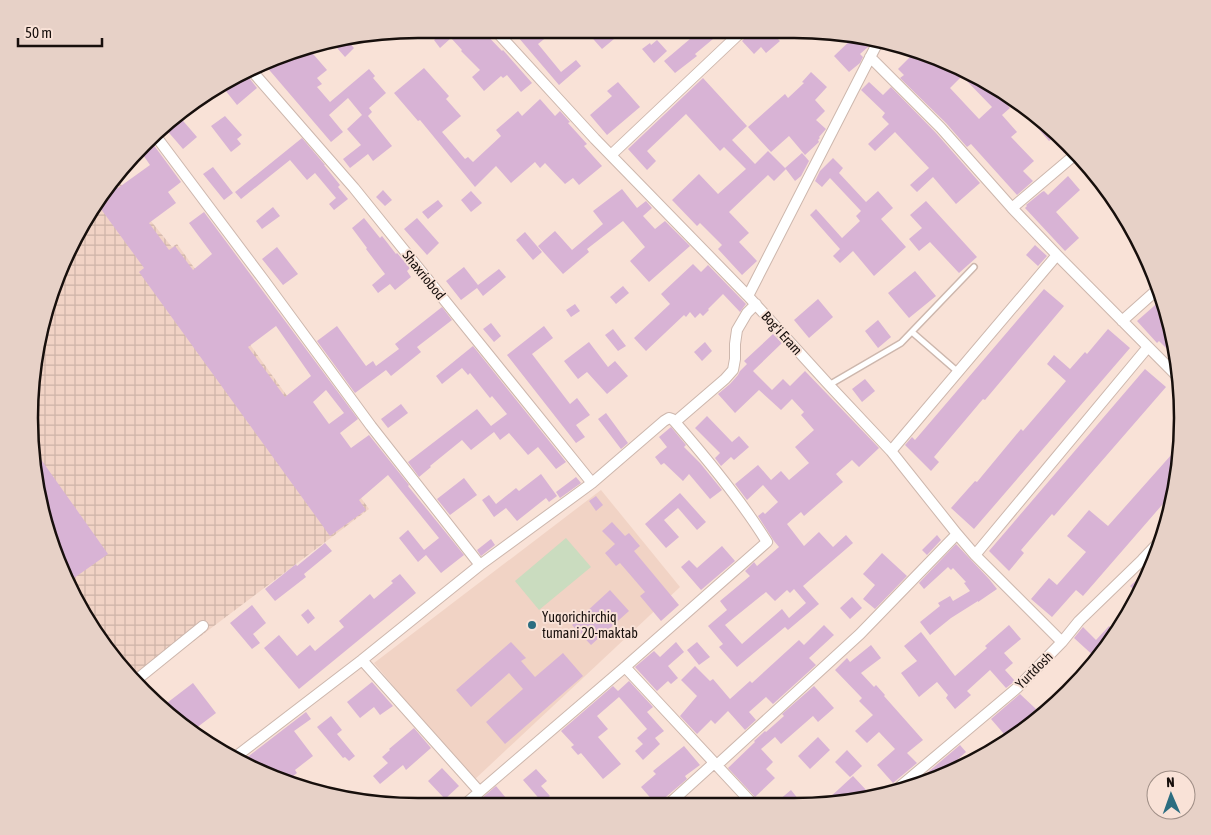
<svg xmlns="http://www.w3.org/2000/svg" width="1211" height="835" viewBox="0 0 1211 835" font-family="'Asap Condensed',sans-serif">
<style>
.built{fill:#f1d3c5}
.industrial{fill:url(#industrial-grid)}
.garden{fill:#cadcbf}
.building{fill:#d8b3d5;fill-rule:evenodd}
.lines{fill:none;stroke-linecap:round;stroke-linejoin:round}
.service-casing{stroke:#cdb7ad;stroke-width:8}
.minor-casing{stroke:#cdb7ad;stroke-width:12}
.service{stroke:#fff;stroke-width:5}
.minor{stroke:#fff;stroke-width:10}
.poi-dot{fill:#2c6d80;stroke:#f9e2d7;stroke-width:2}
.labels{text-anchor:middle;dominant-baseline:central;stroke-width:4;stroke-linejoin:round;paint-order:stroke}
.street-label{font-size:14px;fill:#170f0c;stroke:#f9e2d7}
.poi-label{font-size:14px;fill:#170f0c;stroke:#f9e2d7;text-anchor:start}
.rim{fill:none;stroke:#170f0c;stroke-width:2.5}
</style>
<defs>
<pattern id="industrial-grid" width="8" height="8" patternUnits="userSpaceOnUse" patternTransform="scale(1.25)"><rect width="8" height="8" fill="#f1d3c5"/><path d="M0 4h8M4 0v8" fill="none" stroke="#ceb4a8"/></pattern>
</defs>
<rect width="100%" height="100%" fill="#f9e2d7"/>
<path class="built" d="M601,490L680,587L473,781L374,663Z"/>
<path class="industrial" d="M115,177L172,247L177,244L369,509L137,684L69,590L36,493L32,367L58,268Z"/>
<path class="garden" d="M566,538L591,567L539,610L515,581Z"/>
<path class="building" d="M435,29L482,30L502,51L503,50L532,83L521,92L507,75L503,78L501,76L484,91L472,77L480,70L461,51L462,50L451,38L440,48L434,40L440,35Z
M512,30L554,31L538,44L561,72L576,60L581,66L559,85Z
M587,32H608L614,39L602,49Z
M697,33L719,34L695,54L697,56L675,73L664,61Z
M749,34L774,35L780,41L766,53L761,47L754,54L742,41Z
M855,36H868L871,40L868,47L860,54L863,57L860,63L849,72L834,56Z
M345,38L354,48L345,57L330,40Z
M657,40L667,51L654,63L642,49L650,43L651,45Z
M307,47L327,70L317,78L322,84L317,87L330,102L369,69L375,76L373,78L386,93L369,108L372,112L368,116L392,146L373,161L368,154L350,168L343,159L361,145L347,129L362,115L348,98L329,115L343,132L331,142L265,65L287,56L290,60Z
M914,53L988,81L998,88L995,91L1010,108L1002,115L1017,132L1011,137L1034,161L1023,171L1033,181L1017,195L971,144L967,147L946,123L900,78L904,75L898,69ZM962,76L992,107L979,119L950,88Z
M424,68L449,96L446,99L461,116L442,132L465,159L468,157L473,162L501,136L496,130L518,111L522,116L540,99L555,116L560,111L570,122L568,123L587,144L584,146L602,166L579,185L573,178L565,184L545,163L540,168L535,162L511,183L496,166L475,187L420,120L418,121L394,93Z
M811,72L827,87L815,100L825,111L816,120L826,129L819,137L820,138L818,140L819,142L805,155L789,136L771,152L748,127L785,94L788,98L804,83L802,82Z
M246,74L257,88L237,105L221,85Z
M703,78L747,126L732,140L755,164L768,151L786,169L774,181L768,175L729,212L749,233L739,242L757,261L742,275L718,249L722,245L700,223L697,226L672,200L699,174L718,194L746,169L724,147L720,151L686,114L647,151L656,161L647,170L628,149Z
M618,82L640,107L607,135L590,115L612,96L607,91Z
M869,82L883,95L891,87L936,133L980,183L956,204L933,177L917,192L910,185L929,168L895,132L875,151L868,144L889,124L882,117L885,113L861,90Z
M178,115L197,137L183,149L164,127Z
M225,116L242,135L237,139L241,144L231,152L211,126Z
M1033,116L1069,143L1071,146L1064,153L1052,139L1049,141L1030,119Z
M302,138L325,165H324L340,185L338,187L348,199L334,210L329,204L336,198L315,173L307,180L290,160L241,199L235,192Z
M150,140L181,182L168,192L176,203L149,223L169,250L175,246L193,270L212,254L189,223L204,212L358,419L340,433L351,448L369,435L409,485L408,486L464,555L441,573L426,555L418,562L399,538L408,530L424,550L439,538L388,475L359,500L366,510L330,536L139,272L144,268L98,205L113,180L118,188L150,165L139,149ZM276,326L311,376L285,397L248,347ZM326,390L344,413L329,424L313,402Z
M802,153L809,161L801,176L795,181L785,168Z
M833,158L843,168L839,173L866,202L878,191L893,208L881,219L906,247L874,276L853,251L840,263L833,256L840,249L810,215L816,209L842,238L860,221L856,216L861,211L830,178L822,187L815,181L820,171Z
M213,167L233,193L224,200L203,174Z
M1068,176L1080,190L1056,212L1079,238L1065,251L1025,208L1027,206L1026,205L1042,192L1044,191L1048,195Z
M622,189L637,208L646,201L652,208L643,216L655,229L665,221L690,246L649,282L630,261L645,247L623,221L587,249L589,252L563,274L538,246L555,231L572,250L603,224L593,211Z
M383,190L392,200L385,206L376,197Z
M471,191L482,203L471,212L461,200Z
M438,200L443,206L428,219L422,212Z
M926,201L977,257L959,273L930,242L919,251L909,239L922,228L910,215Z
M273,207L280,216L262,229L256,221Z
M364,218L380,238L382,236L396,254L397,253L410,268L407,271L411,277L395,290L390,284L378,293L372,285L385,274L366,249L367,248L352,228Z
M417,218L439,243L427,255L404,229Z
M525,232L542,252L533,260L516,240Z
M1035,245L1047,256L1038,266L1026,255Z
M277,247L298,274L283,285L262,259Z
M693,264L701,272L708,265L746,304L740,312L723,294L708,309L709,310L703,316L700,313L695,318L690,312L686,317L684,315L646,351L634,338L670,304L661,294Z
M464,267L478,285L499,269L506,277L483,296L477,288L461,300L446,281Z
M915,271L936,296L909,318L888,293Z
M623,286L629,293L616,304L610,297Z
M1044,289L1064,306L985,400L983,399L934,457L939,462L931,471L905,445L912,437L915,440Z
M818,299L833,317L809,338L794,320Z
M1162,299L1175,342L1177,359L1159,341L1157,343L1137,321Z
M575,304L580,311L571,317L566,310Z
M442,307L452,320L417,347L421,352L391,376L386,370L355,393L317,341L337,326L366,366L373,361L376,366L399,349L395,344Z
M878,320L891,337L878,348L865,331Z
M491,323L501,336L494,342L483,329Z
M544,326L553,338L532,354L570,404L577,398L590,415L576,425L585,437L576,443L507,355Z
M613,329L626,346L618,351L605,335Z
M1108,329L1130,348L974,529L951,508L975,481L977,482L1021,429L1023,431L1066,381L1047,364L1054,355L1070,369L1085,352L1087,354Z
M773,334L782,343L753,371L772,390L783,379L790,386L805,371L879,448L859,467L852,460L836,474L843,482L804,516L801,512L787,524L804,546L819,532L833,547L846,535L853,543L803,586L819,604L788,630L785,627L737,667L719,647L723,644L708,626L727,610L720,601L750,576L745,571L754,562L757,566L779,547L774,541L758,516L763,512L765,514L778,502L763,485L747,500L735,484L758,465L771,480L781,471L789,480L809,463L795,447L814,430L801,415L804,412L792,399L781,410L759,390L735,413L718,394L730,384L738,375L740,371L747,364L744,361ZM794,589L806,603L789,618L782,609L742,644L725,625L766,592L775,601L787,590L790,593Z
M589,342L608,367L615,361L628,376L607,394L587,372L578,379L564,361Z
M705,342L712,351L702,361L694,352Z
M473,346L566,462L556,469L538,447L528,455L509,433L500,440L494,432L471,450L462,440L430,466L431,467L419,477L408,462L477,409L491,426L507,414L492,396L490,398L470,373L468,375L462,368L442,384L436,376Z
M1145,369L1166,387L1054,516L1052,514L1021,550L1024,553L1009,571L989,551Z
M865,379L875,391L862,402L852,389Z
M401,404L408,413L388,428L381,419Z
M606,413L628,443L621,449L598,419Z
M707,416L732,442L739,436L749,447L734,460L731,457L721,466L715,458L720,453L695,428Z
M671,427L686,445L684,447L700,463L722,490L710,499L689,474L683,481L664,463L661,465L655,457L667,447L659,437Z
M1180,445L1175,490L1083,596L1076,590L1052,617L1031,599L1049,578L1057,585L1086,552L1067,536L1089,510L1108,526Z
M35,451L108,554L67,583L36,493Z
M541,474L557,496L549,502L546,498L517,521L506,508L494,517L482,500L489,495L496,504L516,488L519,491Z
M576,477L581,483L560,498L556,492Z
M464,478L477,495L450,515L437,499Z
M680,493L706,522L697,530L678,508L664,520L679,537L666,548L645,524Z
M596,496L603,505L596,511L589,501Z
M612,522L625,536L629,533L640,546L634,551L679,605L661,621L640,596L645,592L620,563L616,566L605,553L615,544L602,531Z
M937,535L941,540L927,555L922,550Z
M491,539L495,545L481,556L477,550Z
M325,543L332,551L304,574L306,577L275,601L265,589L296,564L297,566Z
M956,544L989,579L997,589L978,602V601L951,618L930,635L920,622L940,606L938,603L950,596L953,601L970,591L964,583L966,582L953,568L951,570L948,567L924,589L919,583Z
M722,546L735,561L701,590L681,567L689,560L697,568Z
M882,553L907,576L875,609L863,599L875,585L863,574Z
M1151,567L1152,568L1138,594L1130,586Z
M400,574L416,593L299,689L264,648L279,635L297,656L310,645L315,651L344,627L339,621L370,594L374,599L393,583L391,581Z
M610,590L629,611L591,645L572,625Z
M852,597L862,608L850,619L840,608Z
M252,605L266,623L253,634L260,643L252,649L230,623Z
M308,609L315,618L308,624L301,615Z
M824,625L834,635L809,658L816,665L773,704L766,697L749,712L756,720L745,730L728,711L715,724L711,720L697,734L680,716L697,696L681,680L695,666L710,681L713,679L730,699L750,681L752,683L799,640L804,645Z
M1009,625L1021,639L1004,653L1013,663L1005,670L1015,681L1006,688L990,670L967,691L971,695L955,709L946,698L948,695L937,682L919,697L901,673L917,661L904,646L921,632L955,676L987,648L985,646Z
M1109,626L1117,633L1096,658L1074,638L1083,627L1096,640Z
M511,642L526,658L521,661L535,677L563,653L583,676L505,744L486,722L523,689L509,673L471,707L456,690Z
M676,642L684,652L668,666L678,678L671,684L668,681L657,691L635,667L654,651L660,657Z
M697,642L710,657L699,665L687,650Z
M871,645L881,658L861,673L874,687L876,685L885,695L884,696L923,740L907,753L917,763L893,783L877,765L895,749L879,732L867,743L855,731L873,715L859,701L862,698L835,670L847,658L850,662Z
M629,681L653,707L647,712L664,731L655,738L660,744L643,760L635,751L643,744L637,738L647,729L619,697L597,716L608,729L598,737L621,764L603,779L581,753L578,755L571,747L574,745L561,731L613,686L618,691Z
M372,682L393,706L380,715L374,707L360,718L347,702Z
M193,683L216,713L191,732L171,716L163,706Z
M814,686L834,708L818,722L813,716L781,744L775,737L761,749L773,762L766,769L775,778L755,797L728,768L755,742L754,741L765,731L766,732L784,716L782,714Z
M1020,694L1036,709L1015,729L1013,727L1004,734L991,719Z
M306,712L311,719L294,731L313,756L295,770L297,773L286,782L268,777L241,762Z
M331,716L342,730L337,734L355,756L349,761L345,757L343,758L317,727Z
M414,728L431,748L406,770L403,765L380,784L373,776L388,763L382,757L390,750L389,749Z
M818,737L830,750L810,769L798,756Z
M960,745L966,752L940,775L914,784Z
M684,746L700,765L685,776L687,779L660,802H654L641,787L656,774L653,771Z
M847,750L862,766L850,777L835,762Z
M442,768L459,786L445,799L428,781Z
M536,769L547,781L541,786L550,796L542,802L523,780Z
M853,776L867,791L858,799L827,800Z
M496,786L512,805H474Z
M791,790L799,800H779Z"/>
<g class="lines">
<g class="service-casing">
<path id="service" d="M912,332L958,372
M829,385L901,343L974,267"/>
</g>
<g class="minor-casing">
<path id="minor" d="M495,30L595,139L748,296L829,385L891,451L957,534L975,555L1062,642
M870,57L941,128L1012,208L1057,255L1178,377
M252,71L354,188L592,483
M155,135L263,279L371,426L480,565
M611,155L739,34
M1012,208L1077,153
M748,296L879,40
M1122,321L1159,288
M891,451L1057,255
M975,555L1148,347
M362,660L479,791
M625,667L750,801
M135,681L203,626
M234,758L362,660L480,565L592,483L664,421L669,418L672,419L675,422L725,379L733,370L735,359V344L737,330L747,313L756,304
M717,765L860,634L957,534
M897,789L1017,688L1062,642L1079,621L1142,560L1161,540
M671,802L714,763
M463,806L625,667L767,542C741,500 708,460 675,422"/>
</g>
<use href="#service" class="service"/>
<use href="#minor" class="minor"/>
</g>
<circle class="poi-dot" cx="532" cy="625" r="5"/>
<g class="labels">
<g class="street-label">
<text transform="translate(424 275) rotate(51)">Shaxriobod</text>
<text transform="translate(782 333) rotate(48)">Bog'i Eram</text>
<text transform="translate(1034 670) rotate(-45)">Yurtdosh</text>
</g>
<g class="poi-label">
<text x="542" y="617">Yuqorichirchiq<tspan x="542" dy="16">tumani 20-maktab</tspan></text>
</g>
</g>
<path d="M0 0H1211V835H0ZM418 38H794A380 380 0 0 1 1174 418V418A380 380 0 0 1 794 798H418A380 380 0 0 1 38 418V418A380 380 0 0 1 418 38Z" fill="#e7d1c7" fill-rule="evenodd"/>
<path class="rim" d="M418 38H794A380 380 0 0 1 1174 418V418A380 380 0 0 1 794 798H418A380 380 0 0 1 38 418V418A380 380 0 0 1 418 38Z"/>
<g transform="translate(1171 795) rotate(358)"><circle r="24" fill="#f9e2d7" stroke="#9f8e86"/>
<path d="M0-4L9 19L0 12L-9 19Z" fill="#2c6d80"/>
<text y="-8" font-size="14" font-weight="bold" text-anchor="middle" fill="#170f0c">N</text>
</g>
<path d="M18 38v8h84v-8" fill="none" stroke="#170f0c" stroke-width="2.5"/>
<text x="25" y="38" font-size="15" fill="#170f0c" stroke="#f9e2d7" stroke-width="4" paint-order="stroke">50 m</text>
</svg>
